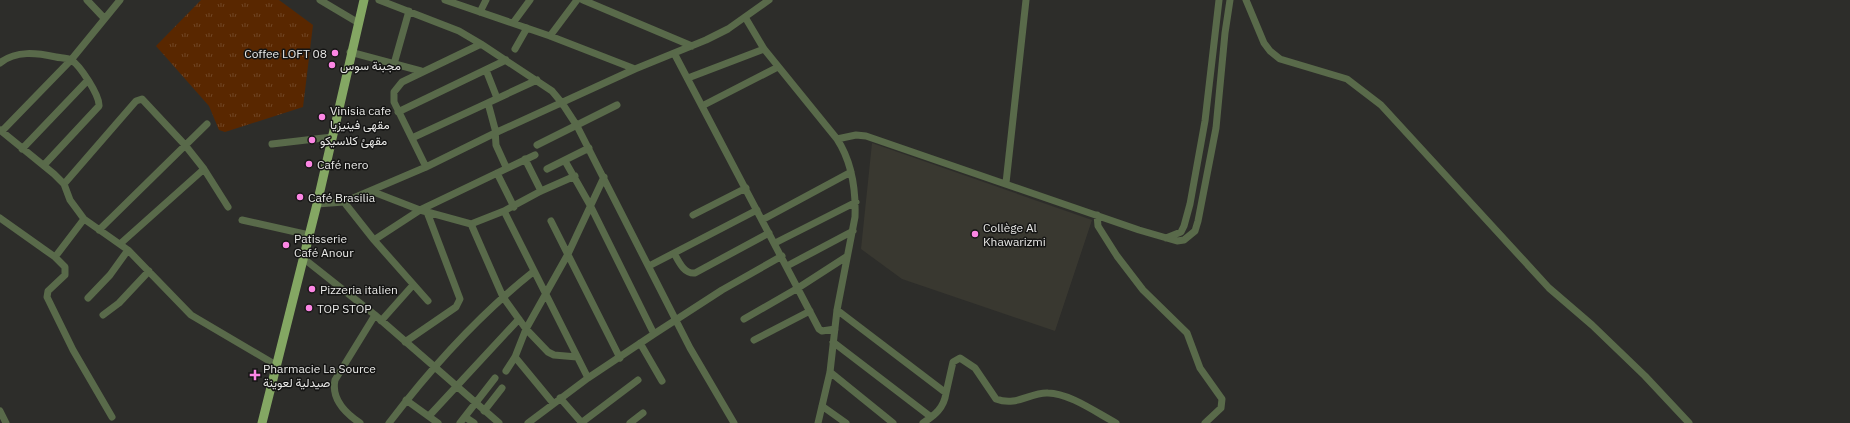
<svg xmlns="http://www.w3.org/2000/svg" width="1850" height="423" viewBox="0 0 1850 423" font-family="'IBM Plex Sans',Vazirmatn,sans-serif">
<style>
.built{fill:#393830}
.grass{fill:url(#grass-tufts)}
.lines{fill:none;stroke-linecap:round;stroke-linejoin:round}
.minor{stroke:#596a4a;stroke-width:7}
.major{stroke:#84a763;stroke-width:9}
.poi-dot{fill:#fc86e4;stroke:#151514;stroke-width:1.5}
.labels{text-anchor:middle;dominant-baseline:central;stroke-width:3;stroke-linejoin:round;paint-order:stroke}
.poi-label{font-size:12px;fill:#e9e9e7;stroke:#151514;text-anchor:start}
</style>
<defs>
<pattern id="grass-tufts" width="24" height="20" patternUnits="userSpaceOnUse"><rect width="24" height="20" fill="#592700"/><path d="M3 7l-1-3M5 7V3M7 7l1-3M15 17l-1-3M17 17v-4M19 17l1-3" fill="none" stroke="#714625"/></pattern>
</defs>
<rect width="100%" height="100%" fill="#2d2d2a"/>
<path class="built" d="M872,143L1092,220L1055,331L902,279L861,249Z"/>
<path class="grass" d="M201,0H279L313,25L303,107L225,132L219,130L209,106L156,46Z"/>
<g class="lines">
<path class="minor" d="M87,0L104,18
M320,0L357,22
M379,0L459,31L481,44
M445,0L550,36L635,69
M583,0L692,46
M1246,0L1264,43L1270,51L1280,59L1347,79L1381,105L1549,288L1592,325L1645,376L1689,423
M480,12L486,0
M745,17L764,49L837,139C852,162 856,189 855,217L837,310L830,372L818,423
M513,23L530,0
M550,36L577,0
M515,49L527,28
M350,52L421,71
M674,53L819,329L822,331L835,329
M0,63C16,50 37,53 56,57C60,58 67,58 71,60C80,65 100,96 99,106L44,165
M394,64L409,11
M486,70L497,98
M688,78L764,49
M488,103L495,129L496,145L506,167
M702,106L778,67
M398,112L506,60
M0,130L54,174L64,184L70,200L84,219L128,250L191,315L276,365
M2,131L71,60L120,0
M412,138L537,80
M837,139L856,135L866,136L1139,230L1177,241L1184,240L1195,231L1198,221L1216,128L1225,33L1230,0
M272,144L332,137
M537,145L617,105
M22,149L88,80
M525,159L541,191
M565,161L590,205L654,334
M426,167L394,102V92L402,82L481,44L552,91L562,103L577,126L690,348L734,423
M547,169L589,148
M497,173L514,207
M1006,183L1026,0
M64,184L136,101L142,99L185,145L204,169L228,207
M371,191L420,210L471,224L504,211L588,378
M344,202L374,240L428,301
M317,204L344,202L426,167L495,133L635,69L706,40L728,29L769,0
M504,211L541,191L575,176
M693,215L746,188
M1097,215L1098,226L1117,256L1143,290L1187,333L1200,368L1222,399L1221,408L1205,423
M0,218L55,257L65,267V275L48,291L47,297L73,350L112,417
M242,220L309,235
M762,220L851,172
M551,221L620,358
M471,224L503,297L526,329L548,352L554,355L577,357
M99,230L207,124
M1166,238L1181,232L1184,226L1190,204L1205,121L1219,0
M374,240L420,210L535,155
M775,243L856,202
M120,244L204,169
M674,253C679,262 684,274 695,273L769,233
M55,257L84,219
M303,258L375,315L499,423
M649,266L757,210
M787,266L853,231
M88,298L110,275L128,250
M837,310L946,393C944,408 935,415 923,423
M103,315L119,303L149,271
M744,319L798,288L846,257
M381,321L413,285
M754,340L810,311
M405,342L456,307L460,299L427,212
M833,342L931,417
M640,343L662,381
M515,357L553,403
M506,371L515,357L526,329L568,254L604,177
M830,372L893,423
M946,393L953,362L960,358L975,368L996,399C1017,407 1030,392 1048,393C1069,393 1097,413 1116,423
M560,398L582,423
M406,400L438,423
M822,406L846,423
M0,411L6,423
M484,411L502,388
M429,416L519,319
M465,417L474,423
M360,423C345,413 331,399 335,380L375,315
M389,423C431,368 479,315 533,272
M460,423L495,378
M528,423L588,378L654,334L722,290L782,256
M581,423L638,380
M630,423L643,413"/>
<path class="major" d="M262,423L317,204L364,0"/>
</g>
<g class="poi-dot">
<circle cx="335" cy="53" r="4"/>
<circle cx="332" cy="65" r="4"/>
<circle cx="322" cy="117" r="4"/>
<circle cx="312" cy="140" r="4"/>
<circle cx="309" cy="164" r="4"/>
<circle cx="300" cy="197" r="4"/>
<circle cx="975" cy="234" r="4"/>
<circle cx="286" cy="245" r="4"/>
<circle cx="312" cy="289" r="4"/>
<circle cx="309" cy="308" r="4"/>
<path d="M253 369h4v4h4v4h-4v4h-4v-4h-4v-4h4z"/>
</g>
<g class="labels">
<g class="poi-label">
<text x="327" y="53" text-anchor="end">Coffee LOFT 08</text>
<text x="340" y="65">مجبنة سوس</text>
<text x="330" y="110">Vinisia cafe<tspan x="330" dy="14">مقهى فينيزيا</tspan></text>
<text x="320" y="140">مقهئ كلاسيكو</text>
<text x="317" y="164">Café nero</text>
<text x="308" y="197">Café Brasilia</text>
<text x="983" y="227">Collège Al<tspan x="983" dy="14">Khawarizmi</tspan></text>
<text x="294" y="238">Patisserie<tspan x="294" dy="14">Café Anour</tspan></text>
<text x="320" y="289">Pizzeria italien</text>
<text x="317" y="308">TOP STOP</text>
<text x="263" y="368">Pharmacie La Source<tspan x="263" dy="14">صيدلية لعوينة</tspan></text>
</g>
</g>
</svg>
